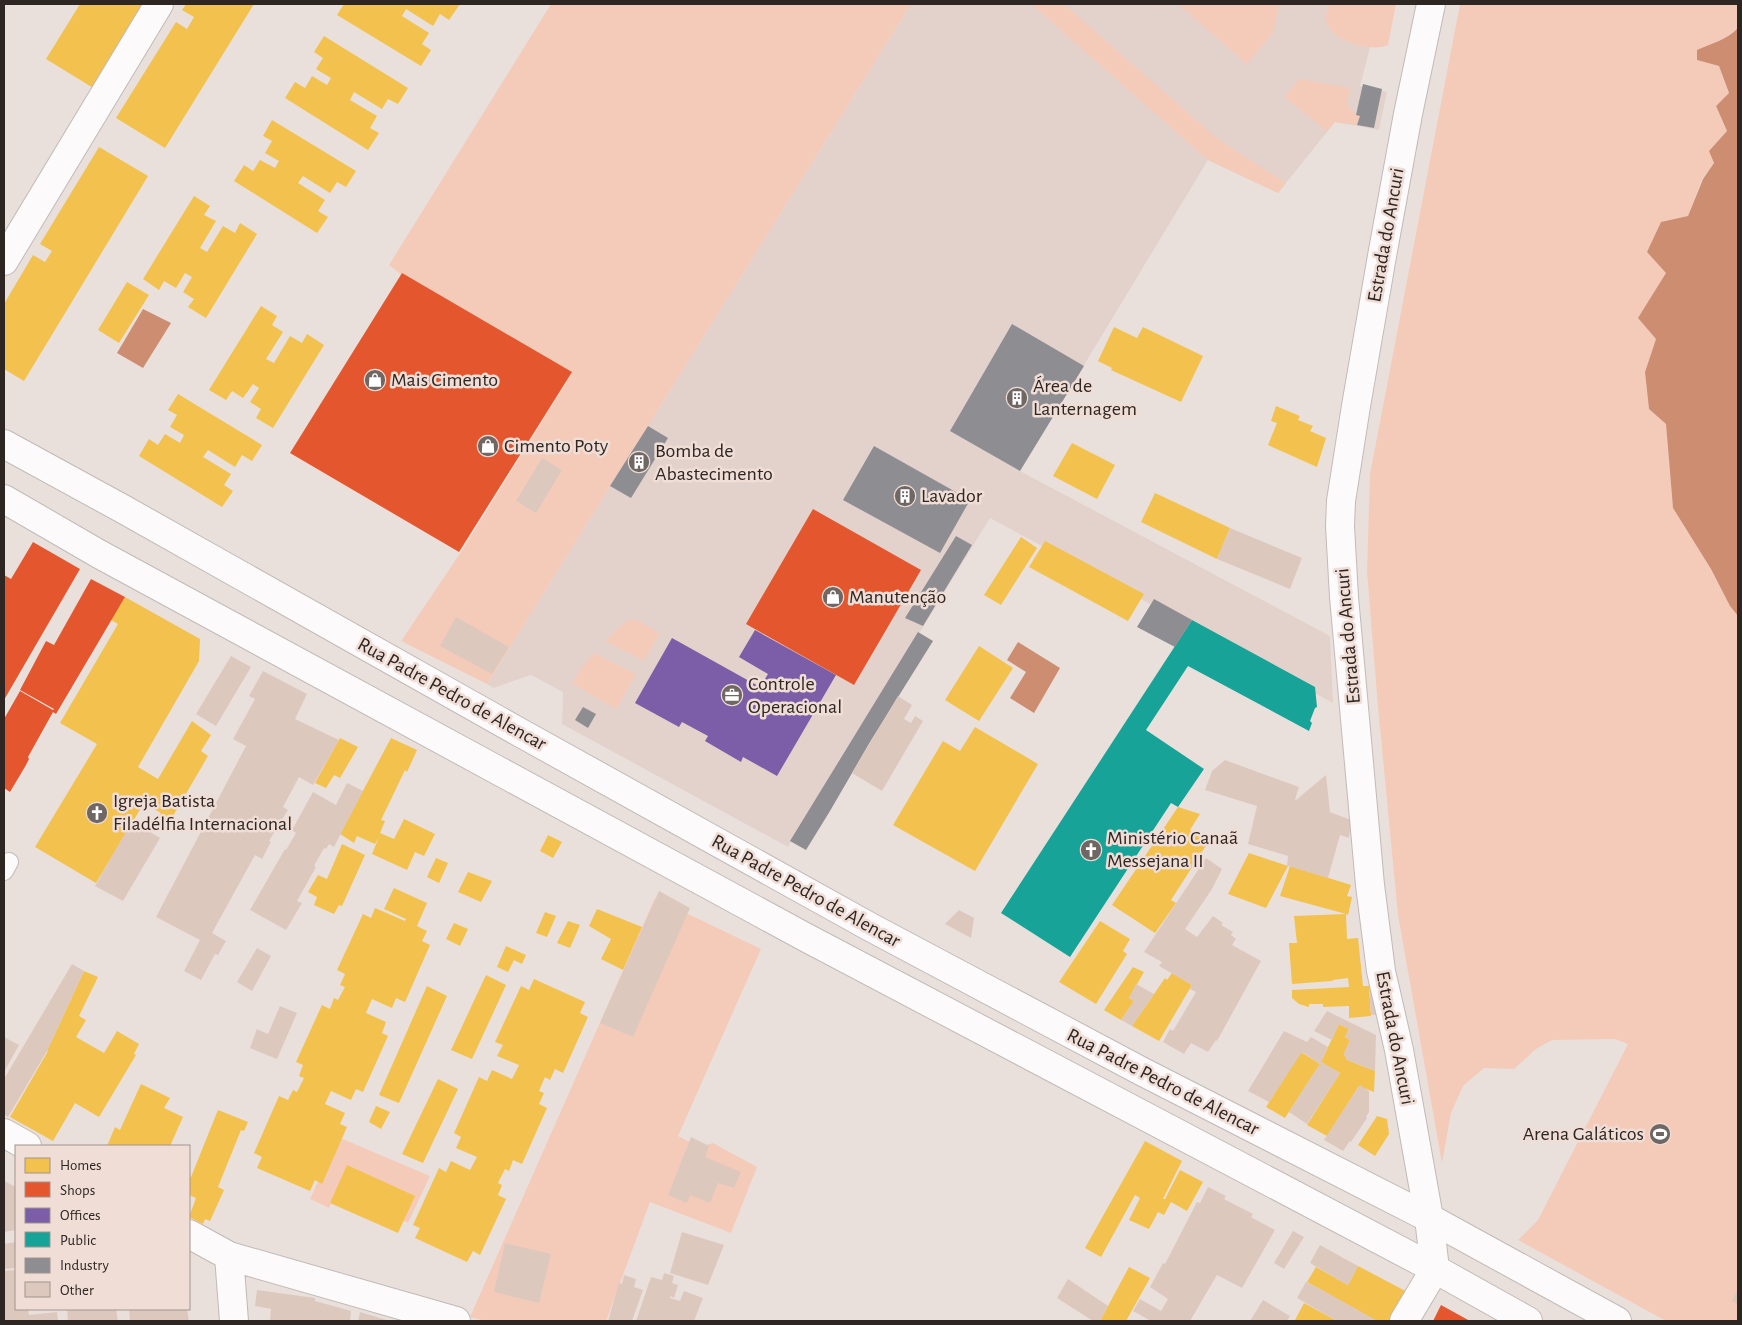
<svg xmlns="http://www.w3.org/2000/svg" width="1742" height="1325" viewBox="0 0 1742 1325" font-family="'Alegreya Sans',sans-serif">
<style>
.built{fill:#e3d2cb}
.green{fill:#f4cbb9}
.water{fill:#cc8d71}
.homes{fill:#f2c14e}
.shops{fill:#e4572e}
.offices{fill:#7b5ea7}
.public{fill:#17a398}
.industry{fill:#8d8d92}
.building{fill:#ddc8be}
.lines{fill:none;stroke-linecap:round;stroke-linejoin:round}
.lane-casing{stroke:#c1bab7;stroke-width:20}
.street-casing{stroke:#c1bab7;stroke-width:30}
.primary-casing{stroke:#c1bab7;stroke-width:30}
.lane{stroke:#fcfafa;stroke-width:18}
.street{stroke:#fcfafa;stroke-width:28}
.primary{stroke:#fcfafa;stroke-width:28}
.labels{text-anchor:middle;dominant-baseline:central;stroke-width:5;stroke-linejoin:round;paint-order:stroke}
.street-label{font-size:20px;fill:#2d2623;stroke:#efddd6}
.poi-label{font-size:20px;fill:#2d2623;stroke:#efddd6;text-anchor:start}
</style>
<rect width="100%" height="100%" fill="#e9e0dc"/>
<path class="built" d="M911,4H1396L1383,47H1370L1360,86L1387,92L1379,130L1335,122L1278,193L1208,160L1020,471L1330,636L1333,703L990,518L788,847L562,724L563,692L531,675L493,688L487,684Z"/>
<path class="green" d="M551,4H911L487,684L401,641L461,552L572,373L402,275L389,265Z
M1031,4H1064L1218,139L1286,183L1278,193L1208,160Z
M1178,4H1279L1273,33L1247,64Z
M1328,4H1396L1388,45C1372,53 1328,41 1326,19C1326,15 1328,8 1328,4Z
M1460,4H1738V28L1697,60L1719,66L1729,94L1716,106L1727,131L1709,151L1714,163L1702,179L1688,216L1661,222L1647,252L1667,273L1638,318L1656,339L1645,372L1649,409L1666,424L1673,508L1711,569L1730,606L1738,616V1321H1666L1518,1240L1538,1220L1628,1044L1615,1039L1552,1040L1536,1049L1514,1069L1484,1068L1463,1086L1451,1113L1442,1163L1398,915L1378,707L1367,571L1370,474Z
M1299,79L1350,88L1347,105L1356,115L1360,116L1357,125L1335,122L1327,131L1284,97Z
M631,620L640,621L659,634L644,661L605,641L625,622Z
M594,653L636,674L616,709L572,683L585,663Z
M655,898L761,949L678,1136L699,1147L713,1143L757,1167L731,1233L650,1202L606,1321H486L470,1317Z
M338,1137L430,1176L408,1223L402,1220L346,1171L329,1208L310,1199Z"/>
<path class="water" d="M1738,28V616L1730,606L1711,569L1673,508L1666,424L1649,409L1645,372L1656,339L1638,318L1666,273L1647,252L1661,222L1688,216L1703,179L1714,163L1709,151L1727,131L1716,106L1729,93L1719,66L1697,60V50C1711,44 1728,39 1738,28Z
M143,309L171,323L143,368L117,353Z
M1018,642L1060,668L1034,713L1010,698L1026,672L1007,660Z"/>
<path class="homes" d="M80,4H147L95,89L46,59Z
M186,4H254L165,148L116,118L176,22L187,29L194,17L182,10Z
M344,4H460L449,20L440,14L433,26L406,9L402,16L429,33L422,44L431,50L421,66L337,15Z
M324,36L408,88L398,104L388,99L382,109L354,92L350,100L377,116L370,128L379,133L368,150L285,98L295,82L305,88L312,76L327,85L331,78L316,69L323,58L314,52Z
M272,120L356,171L346,187L337,182L330,193L303,176L298,183L325,200L318,211L328,217L317,233L234,181L244,165L253,171L260,160L275,168L279,161L265,153L272,141L263,136Z
M99,147L148,176L24,381L4,369V304L33,255L45,262L52,251L40,244Z
M194,196L210,206L204,215L216,221L200,248L207,252L223,226L235,233L240,223L257,234L206,318L188,307L194,299L183,292L192,277L185,273L176,288L164,281L159,290L143,279Z
M127,282L149,295L119,343L98,330Z
M261,306L277,316L272,325L283,332L266,359L274,363L290,336L302,343L307,334L324,345L273,428L256,418L261,409L250,402L259,388L253,384L243,398L232,391L226,400L209,390Z
M1114,327L1137,338L1143,327L1203,356L1181,402L1111,370L1112,368L1098,361Z
M178,394L262,445L252,461L242,455L235,467L208,450L203,457L231,474L224,485L233,491L222,507L139,456L149,439L158,445L165,434L180,443L184,435L170,427L177,415L168,410Z
M1276,406L1300,416L1298,420L1313,426L1310,431L1326,438L1317,467L1268,445L1277,423L1271,421Z
M1072,443L1115,465L1097,499L1053,476Z
M1155,493L1230,528L1217,559L1141,522Z
M1021,537L1037,548L1001,605L984,595Z
M1045,541L1144,594L1128,621L1029,567Z
M125,597L200,639L199,661L138,767L158,779L192,721L211,735L201,751L208,756L166,828L155,822L161,813L144,803L96,883L35,847L97,744L60,723L118,624L111,620Z
M979,646L1013,668L979,721L945,700Z
M975,727L1038,764L975,871L893,825L943,741L960,751Z
M340,738L358,747L340,778L334,775L326,788L315,783Z
M391,738L417,750L407,772L405,770L381,820L385,821L380,833L394,839L404,819L435,834L424,856L415,852L407,870L372,854L379,837L375,844L357,836L354,843L340,834Z
M1178,807L1200,814L1190,830L1209,841L1171,900L1176,903L1155,933L1112,905Z
M548,835L562,842L553,858L540,851Z
M342,844L365,855L342,906L339,905L334,914L314,905L317,897L308,892L318,875L327,879Z
M1249,853L1288,866L1266,908L1228,894Z
M436,858L448,863L439,883L427,877Z
M1290,866L1351,885L1347,896L1352,897L1348,915L1346,914L1347,939L1358,938L1363,986H1369L1371,1016L1349,1018V1006L1323,1007V1004H1309V1007L1299,1004L1292,998V990L1349,987L1348,978L1333,980L1332,981L1292,984L1289,943H1297L1294,916L1346,914L1280,896Z
M468,872L492,881L481,902L458,892Z
M394,888L427,903L417,926L427,931L422,941L430,945L405,1002L396,998L392,1008L372,999L366,1013L386,1022L382,1033L388,1036L363,1092L356,1089L351,1100L331,1091L325,1104L345,1113L340,1124L347,1127L322,1184L315,1180L310,1191L257,1168L262,1157L254,1153L279,1096L288,1100L293,1090L297,1092L304,1078L299,1076L303,1065L296,1062L322,1005L330,1009L334,998L338,1000L345,987L340,985L345,974L337,970L363,914L371,918L375,908L405,921L406,919L384,909Z
M597,909L642,927L623,970L601,959L611,939L589,926Z
M545,912L556,916L547,937L536,933Z
M568,921L580,925L570,948L557,943Z
M1100,921L1130,939L1123,951L1127,954L1096,1004L1059,982Z
M454,923L468,929L460,946L446,939Z
M506,946L526,955L522,964L514,960L508,972L497,967Z
M1133,967L1144,972L1129,998L1134,1001L1121,1020L1104,1010Z
M84,971L98,977L79,1016L86,1020L76,1037L104,1053L117,1031L139,1044L134,1054L136,1055L99,1117L75,1103L53,1141L10,1117L48,1051H47Z
M1172,973L1192,985L1159,1041L1132,1026L1165,978L1167,980Z
M486,975L506,985L472,1059L451,1050Z
M534,979L585,1002L580,1013L588,1017L563,1073L555,1069L550,1080L545,1077L539,1091L544,1093L539,1104L547,1108L522,1164L513,1160L509,1171L505,1169L498,1183L502,1185L498,1195L506,1199L480,1255L473,1251L467,1262L415,1238L420,1228L413,1225L439,1168L446,1172L451,1161L470,1170L477,1157L456,1148L461,1137L454,1133L479,1077L487,1081L492,1070L512,1079L519,1065L497,1056L503,1045L495,1042L521,986L529,990Z
M427,986L447,996L399,1103L379,1095Z
M1339,1024L1349,1029L1345,1037L1350,1040L1344,1054L1347,1060L1375,1071L1374,1092L1359,1086L1327,1136L1307,1125L1340,1073L1321,1062Z
M1301,1052L1320,1064L1285,1118L1266,1107Z
M438,1079L458,1089L423,1163L402,1154Z
M141,1084L170,1098L164,1108L183,1117L170,1146H107L115,1127L120,1130Z
M376,1106L390,1112L381,1129L369,1122Z
M218,1110L248,1122L244,1131L241,1130L218,1187L224,1190L210,1221L205,1219L203,1224L189,1217L196,1198L189,1195V1176L191,1177Z
M1377,1116L1387,1119L1389,1134L1375,1156L1358,1145Z
M1145,1141L1182,1161L1163,1199H1165L1180,1170L1203,1182L1187,1211L1171,1202L1164,1215L1158,1212L1149,1229L1129,1220L1140,1198L1135,1195L1101,1257L1085,1248Z
M347,1165L415,1196L398,1233L330,1203Z
M1358,1266L1415,1296L1400,1321H1377L1307,1282L1316,1267L1348,1285Z
M1129,1267L1150,1278L1126,1321H1100Z
M1304,1303L1337,1321H1297L1295,1320Z"/>
<path class="shops" d="M402,273L572,372L459,552L290,453Z
M813,509L921,570L854,685L746,624Z
M33,542L80,569L4,700V575L11,579Z
M91,579L125,597L56,714L53,712L28,757L29,759L26,765L10,792L4,788V719L20,691L53,710L54,709L20,690L46,641L54,645Z
M1441,1305L1470,1321H1433Z"/>
<path class="offices" d="M755,630L836,675L777,776L743,757L741,762L705,741L708,736L682,722L679,727L635,703L672,638L760,687L768,674L739,657Z"/>
<path class="public" d="M1192,620L1315,687L1317,707L1315,708L1310,721L1312,723L1309,731L1188,666L1146,730L1204,769L1178,807L1171,803L1070,957L1001,913Z"/>
<path class="industry" d="M1363,84L1382,89L1374,128L1357,125L1360,116L1356,115Z
M1012,324L1084,366L1020,471L950,431Z
M648,426L668,438L631,498L610,486Z
M874,446L970,500L940,553L843,500Z
M956,536L972,545L923,626L905,618Z
M1154,599L1192,620L1175,647L1137,627Z
M918,632L933,641L870,742L830,811L806,850L790,841Z
M583,707L596,714L588,728L575,720Z"/>
<path class="building" d="M542,458L562,470L536,513L516,501Z
M1230,528L1302,558L1290,589L1217,559Z
M456,617L509,647L492,674L440,646Z
M231,656L251,667L216,726L196,714Z
M263,671L307,694L295,719L339,740L313,785L299,777L283,807L288,810L269,841L271,842L262,859L255,855L212,933L226,941L218,955L215,954L201,980L184,971L200,940L156,917L246,746L233,739L255,699L249,696Z
M898,696L912,705L904,719L911,723L915,716L923,721L882,791L852,773Z
M1225,760L1299,787L1295,800H1296L1326,775L1330,812L1351,820L1349,838L1340,835L1328,878L1288,866L1287,865L1288,856L1248,844L1257,806L1205,790L1212,771Z
M347,783L363,791L334,847L329,844L326,849L324,848L314,866L316,867L297,901L302,903L286,930L250,910L285,849L286,850L296,833L292,830L313,792L336,805Z
M132,821L160,838L123,901L95,886Z
M1206,858L1222,869L1212,889L1185,929L1197,937L1213,916L1223,923L1221,925L1233,932L1231,935L1236,939L1232,945L1261,961L1217,1041L1216,1040L1208,1052L1191,1043L1184,1054L1163,1042L1170,1029L1173,1031L1196,992L1190,989L1192,985L1159,966L1162,962L1144,952Z
M659,891L690,908L633,1037L600,1023Z
M959,910L974,918L971,938L945,924Z
M257,948L271,956L252,991L237,982Z
M72,964L84,971L47,1051L8,1117L4,1114V1079Z
M1136,984L1154,994L1132,1026L1121,1020L1134,1001L1129,998Z
M1375,985L1378,1015H1371L1369,986Z
M280,1006L297,1013L277,1059L250,1048L257,1029L268,1034Z
M1327,1011L1376,1035L1375,1071L1347,1060L1344,1054L1350,1040L1345,1037L1349,1029L1339,1024L1332,1040L1314,1031Z
M1284,1031L1307,1042L1311,1037L1328,1047L1321,1062L1340,1073L1307,1124L1289,1112L1320,1064L1302,1052L1269,1102L1248,1091Z
M4,1037L19,1045L4,1072Z
M1360,1085L1369,1091V1112L1366,1117L1367,1118L1351,1142L1350,1141L1343,1151L1324,1140Z
M691,1137L709,1146L705,1157L741,1172L734,1188L718,1183L710,1203L690,1195L687,1203L668,1195Z
M4,1181L16,1187V1230L4,1232Z
M1208,1187L1226,1196L1224,1199L1253,1214L1251,1217L1275,1230L1242,1288L1217,1275L1190,1321H1151L1133,1311L1140,1299L1161,1311L1168,1299L1150,1287L1163,1263L1165,1264L1197,1202L1200,1203Z
M1293,1231L1304,1237L1284,1269L1274,1263Z
M682,1232L724,1245L708,1285L670,1273Z
M16,1242V1268L4,1269V1244Z
M505,1243L551,1254L539,1303L494,1292Z
M1320,1245L1358,1266L1348,1285L1310,1263Z
M16,1270V1309H28L29,1315L57,1312L58,1321H4V1271Z
M664,1273L674,1276L672,1283L678,1285L674,1298L670,1296V1298L680,1301L684,1291L703,1298L694,1321H636L651,1277L662,1280Z
M624,1275L636,1279L634,1287L643,1290L632,1321H608L619,1283L622,1284Z
M1068,1279L1108,1306L1100,1321H1093L1057,1298Z
M1306,1282L1324,1291L1377,1321H1337L1297,1298Z
M1738,1289V1304L1732,1301Z
M257,1290L315,1298V1301L351,1311L350,1321H270L271,1309L255,1306Z
M1263,1300L1290,1316L1287,1321H1250Z
M67,1309H116L118,1321H68Z
M129,1309H187L189,1321H130Z
M360,1312L390,1321H358Z"/>
<g class="lines">
<g class="lane-casing">
<path id="lane" d="M4,871L9,862"/>
</g>
<g class="street-casing">
<path id="street" d="M4,261L159,4
M4,1133L27,1146
M189,1234L229,1256L456,1321
M229,1256L234,1321
M1404,1321L1435,1269L1429,1218L1399,1050L1381,971L1370,885L1344,597L1340,526L1341,501L1356,406L1382,256L1408,114L1431,4"/>
</g>
<g class="primary-casing">
<path id="primary" d="M4,444L123,509L519,732L872,928L1141,1071L1429,1218L1617,1321
M4,499L99,554L805,937L1435,1269L1528,1321"/>
</g>
<use href="#lane" class="lane"/>
<use href="#street" class="street"/>
<use href="#primary" class="primary"/>
</g>
<defs>
<g id="shop-disc" transform="scale(1.125)"><circle r="9.5" fill="#6f6764" stroke="#efddd6"/><path d="M-5-2.5h2.3a2.7 3.5 0 0 1 5.4 0H5L5.5 6h-11ZM-1.5-2.5h3a1.5 2.3 0 0 0-3 0Z" fill="#fff"/></g>
<g id="building-disc" transform="scale(1.125)"><circle r="9.5" fill="#6f6764" stroke="#efddd6"/><path d="M-4-6H4V6H1V3H-1V6H-4ZM-2.5-4.3h1.7v1.8h-1.7ZM.8-4.3h1.7v1.8H.8ZM-2.5-1h1.7V.8h-1.7ZM.8-1h1.7V.8H.8Z" fill="#fff"/></g>
<g id="office-disc" transform="scale(1.125)"><circle r="9.5" fill="#6f6764" stroke="#efddd6"/><path d="M-6-3h4V-5.5h4V-3h4V5H-6ZM-1-4.5V-3h2v-1.5ZM-6 0V1H6V0Z" fill="#fff"/></g>
<g id="church-disc" transform="scale(1.125)"><circle r="9.5" fill="#6f6764" stroke="#efddd6"/><path d="M-1.2-6h2.4v3.5h3.3v2.4h-3.3V6h-2.4V-.1h-3.3v-2.4h3.3Z" fill="#fff"/></g>
<g id="stadium-disc" transform="scale(1.125)"><circle r="9.5" fill="#6f6764" stroke="#efddd6"/><path d="M0-5a6.5 5 0 1 0 0 10a6.5 5 0 1 0 0-10ZM-3.5-1.8h7v3.6h-7Z" fill="#fff"/></g>
</defs>
<g fill-rule="evenodd">
<use href="#shop-disc" x="375" y="380"/>
<use href="#building-disc" x="1017" y="398"/>
<use href="#shop-disc" x="488" y="446"/>
<use href="#building-disc" x="639" y="462"/>
<use href="#building-disc" x="905" y="496"/>
<use href="#shop-disc" x="833" y="597"/>
<use href="#office-disc" x="732" y="695"/>
<use href="#church-disc" x="97" y="813"/>
<use href="#church-disc" x="1091" y="850"/>
<use href="#stadium-disc" x="1660" y="1134"/>
</g>
<g class="labels">
<g class="street-label">
<text transform="translate(1386 235) rotate(-80)">Estrada do Ancuri</text>
<text transform="translate(1348 636) rotate(-95)">Estrada do Ancuri</text>
<text transform="translate(452 694) rotate(29)">Rua Padre Pedro de Alencar</text>
<text transform="translate(806 891) rotate(29)">Rua Padre Pedro de Alencar</text>
<text transform="translate(1395 1038) rotate(79)">Estrada do Ancuri</text>
<text transform="translate(1163 1082) rotate(27)">Rua Padre Pedro de Alencar</text>
</g>
<g class="poi-label">
<text x="391" y="380">Mais Cimento</text>
<text x="1033" y="386">Área de<tspan x="1033" dy="23">Lanternagem</tspan></text>
<text x="504" y="446">Cimento Poty</text>
<text x="655" y="451">Bomba de<tspan x="655" dy="23">Abastecimento</tspan></text>
<text x="921" y="496">Lavador</text>
<text x="849" y="597">Manutenção</text>
<text x="748" y="684">Controle<tspan x="748" dy="23">Operacional</tspan></text>
<text x="113" y="801">Igreja Batista<tspan x="113" dy="23">Filadélfia Internacional</tspan></text>
<text x="1107" y="838">Ministério Canaã<tspan x="1107" dy="23">Messejana II</tspan></text>
<text x="1644" y="1134" text-anchor="end">Arena Galáticos</text>
</g>
</g>
<rect width="1742" height="1325" fill="none" stroke="#2d2623" stroke-width="10"/>
<rect x="15" y="1145" width="175" height="165" fill="#efddd6" stroke="#a1948e"/>
<rect x="25" y="1158" width="25" height="15" fill="#f2c14e" stroke="#a1948e"/>
<text x="60" y="1170" font-size="15" fill="#2d2623">Homes</text>
<rect x="25" y="1182" width="25" height="15" fill="#e4572e" stroke="#a1948e"/>
<text x="60" y="1195" font-size="15" fill="#2d2623">Shops</text>
<rect x="25" y="1208" width="25" height="15" fill="#7b5ea7" stroke="#a1948e"/>
<text x="60" y="1220" font-size="15" fill="#2d2623">Offices</text>
<rect x="25" y="1232" width="25" height="15" fill="#17a398" stroke="#a1948e"/>
<text x="60" y="1245" font-size="15" fill="#2d2623">Public</text>
<rect x="25" y="1258" width="25" height="15" fill="#8d8d92" stroke="#a1948e"/>
<text x="60" y="1270" font-size="15" fill="#2d2623">Industry</text>
<rect x="25" y="1282" width="25" height="15" fill="#ddc8be" stroke="#a1948e"/>
<text x="60" y="1295" font-size="15" fill="#2d2623">Other</text>
</svg>
